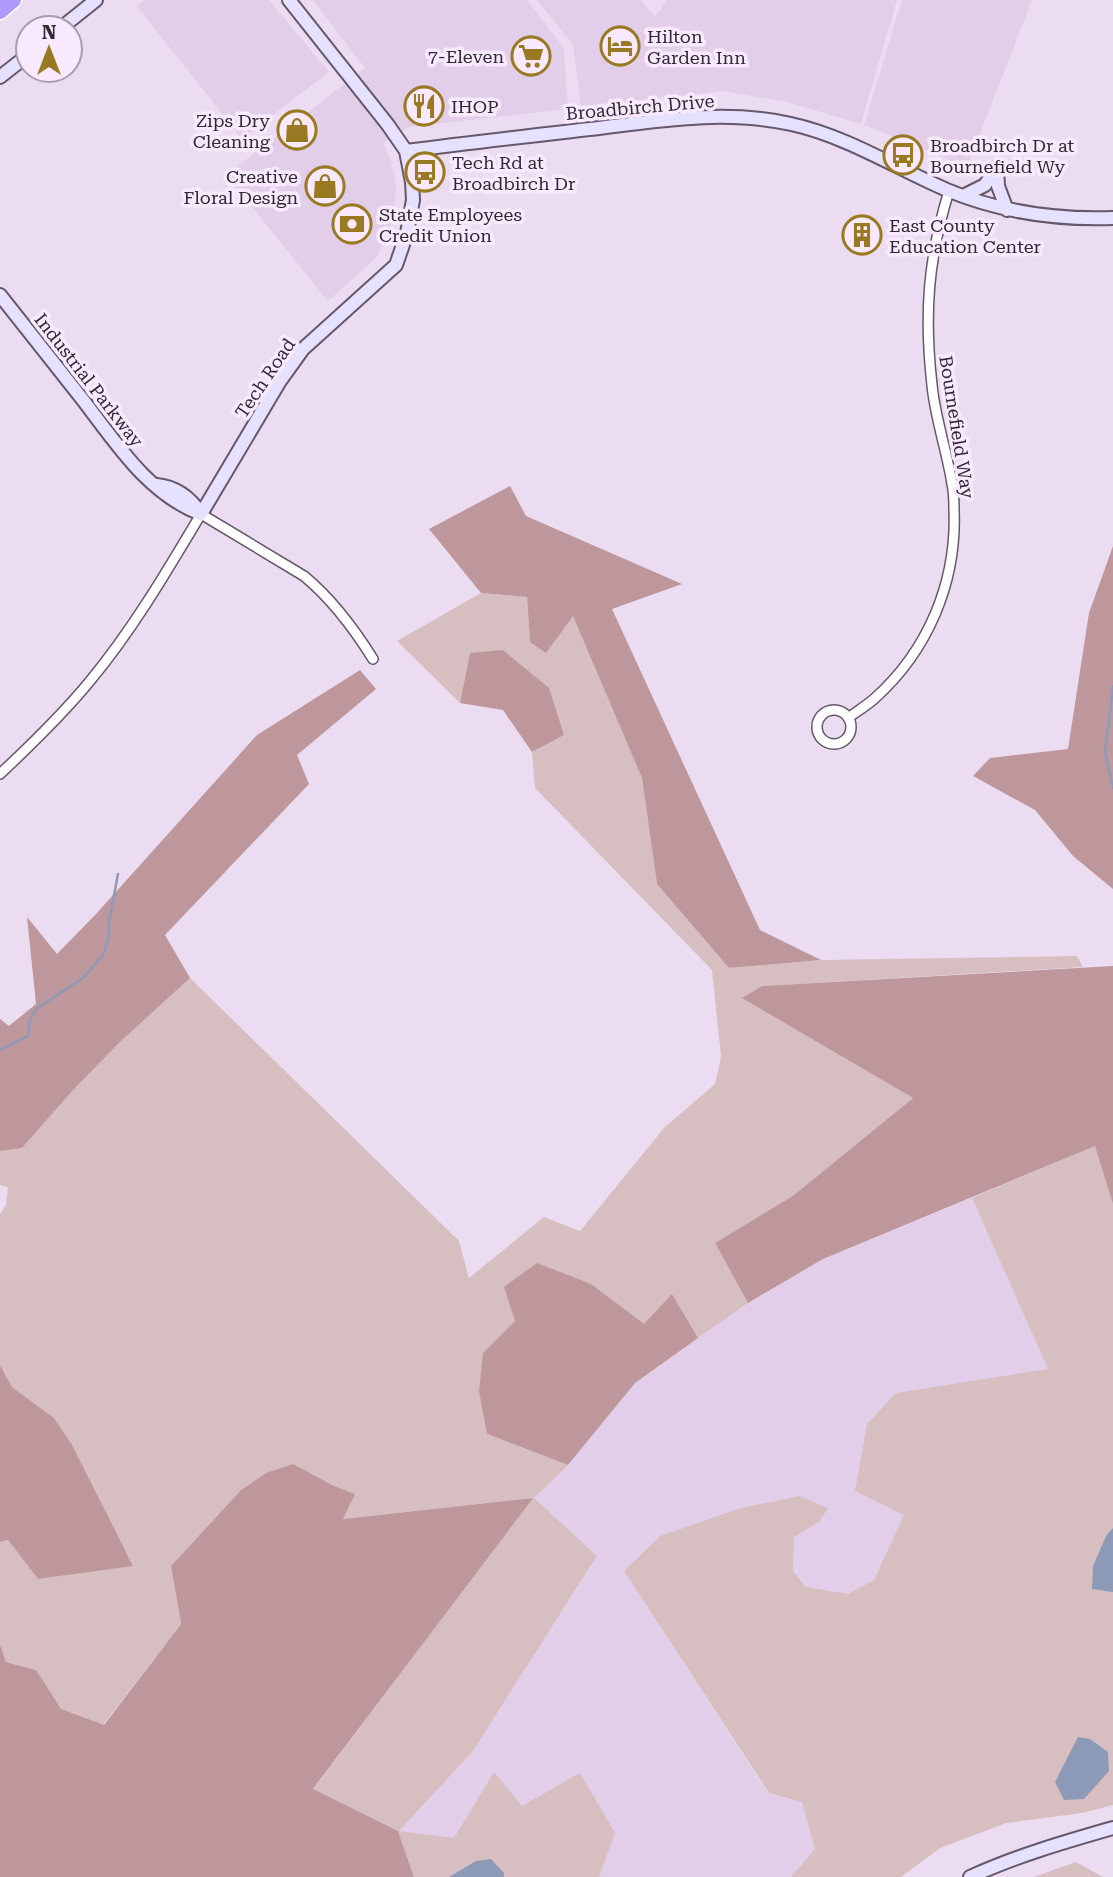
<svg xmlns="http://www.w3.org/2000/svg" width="1113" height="1877" viewBox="0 0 1113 1877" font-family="'Roboto Serif',serif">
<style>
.built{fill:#e2cee9}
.green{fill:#d7bec1}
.forest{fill:#be979c}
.water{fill:#8c9ab7}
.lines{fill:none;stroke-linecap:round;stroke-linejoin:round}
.stream{stroke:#8c9ab7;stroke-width:2.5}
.street-casing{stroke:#66586a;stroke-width:12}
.secondary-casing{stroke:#66586a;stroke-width:16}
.highway-casing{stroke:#fff;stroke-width:19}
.street{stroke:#fff;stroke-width:9}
.secondary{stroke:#e6e1fe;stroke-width:12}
.highway{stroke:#ad9afa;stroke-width:16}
.labels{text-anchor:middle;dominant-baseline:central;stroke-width:7;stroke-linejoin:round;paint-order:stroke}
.poi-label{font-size:18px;fill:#2f2931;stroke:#f9e9fe;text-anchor:start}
.street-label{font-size:18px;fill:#2f2931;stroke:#f9e9fe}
</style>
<rect width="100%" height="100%" fill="#ecdcf1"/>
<path class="built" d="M145,0H269L329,72L242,139L137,6Z
M313,0H527L564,48L568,109L409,127L383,143L391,160L396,188L394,212L388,235L377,257L328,301L226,175L365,68Z
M537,0H641L655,17L667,0H897L861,124L787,102L724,91L581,106L573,45Z
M902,0H1032L967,167L864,125Z
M972,1198L1049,1370L896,1393L904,1515L874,1580L848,1595L807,1587L793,1571L794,1537L819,1522L798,1496L741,1508L660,1536L624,1571L768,1793L802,1802L815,1849L791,1877H599L615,1833L521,1806L454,1839L398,1831L473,1751L597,1557L533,1498L568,1465L635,1383L748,1303L823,1259Z"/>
<path class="green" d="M481,593L527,597L530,642L573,615L642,778L657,884L729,968L821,960L1077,956L1083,967L762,986L743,998L913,1098L794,1195L715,1243L748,1303L698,1338L672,1294L644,1325L591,1284L515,1321L487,1434L568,1465L534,1498L597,1556L473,1751L399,1831L454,1838L494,1772L522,1806L580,1773L615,1833L599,1877H414L398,1831L313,1790L532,1498L342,1519L354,1494L332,1485L266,1473L241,1490L171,1566L181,1624L103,1725L63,1710L0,1877V1671L36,1670L6,1662L0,1644V1542L8,1540L38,1579L133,1565L54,1418L12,1387L0,1365V1214L6,1205L8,1187L0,1185V1151L22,1148L74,1089L120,1042L190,978L459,1241L469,1278L544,1217L580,1231L664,1128L715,1084L721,1057L712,970L535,788L532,752L564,735L470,653L460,703L397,641Z
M1096,1145L1113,1204V1805L1082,1813L1006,1823L940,1848L901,1877H791L815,1849L802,1802L769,1793L624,1571L660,1536L741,1508L799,1496L828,1508L819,1522L794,1537L793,1571L806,1587L848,1594L874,1580L904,1515L855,1491L867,1424L896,1393L1048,1369L972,1198Z
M1076,1862L1103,1877H1034Z"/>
<path class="forest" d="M510,486L526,516L682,584L612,609L760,930L821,960L729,968L657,884L642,778L573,616L546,653L530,642L527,597L481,593L429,529Z
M1113,546V889L1073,856L1035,810L973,776L990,758L1068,749L1089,613Z
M503,650L549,688L564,735L532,752L503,710L460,703L470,653Z
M360,670L376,689L297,755L309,784L165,935L190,978L120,1042L74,1089L22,1148L0,1151V1019L9,1026L36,1004L27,917L57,954L96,914L257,735Z
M1113,966V1204L1095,1146L823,1259L748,1303L715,1243L794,1195L913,1098L742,998L762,986Z
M537,1263L591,1284L644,1324L672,1294L698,1338L635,1383L568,1465L487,1434L479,1391L483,1353L515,1321L504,1287Z
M0,1365L12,1387L54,1418L72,1445L133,1566L38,1579L8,1540L0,1542Z
M293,1464L332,1485L355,1494L343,1519L533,1498L313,1789L398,1831L414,1877H0V1644L6,1662L36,1670L61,1709L104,1725L181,1624L171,1566L241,1490L266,1473Z"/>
<path class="water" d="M1113,1528V1592L1092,1589L1093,1566L1106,1536Z
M1078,1737L1090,1739L1108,1752L1109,1771L1084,1799L1064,1800L1055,1782Z
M491,1859L504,1873V1877H449L476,1861Z"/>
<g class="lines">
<path class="stream" d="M1113,686L1105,753L1113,788
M0,1050L28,1036L30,1020L36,1009L84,977L103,955L108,940L109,922L118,874"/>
<g class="street-casing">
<path id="street" d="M817 727a17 17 0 1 1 34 0a17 17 0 1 1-34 0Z
M848,718C856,712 866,706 874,699C928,651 957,582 954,510C954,502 954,492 952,484C947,451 935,418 932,385C924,314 928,259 949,191
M0,774C32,744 63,714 90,681C133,629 167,571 201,514L304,576C332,599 353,627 373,659"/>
</g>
<g class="secondary-casing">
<path id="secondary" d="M61,28L96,0
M0,77L28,55
M406,151C467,143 529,136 590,129C657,121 724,109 791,124C846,136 896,168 947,190C1000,212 1056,220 1113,218
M997,167L998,186L1007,210
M963,196L985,185L997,167
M0,295C28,330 55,365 83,400C116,443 148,494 201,514
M157,485C176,487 190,497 201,514
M201,514L280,381L303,349L396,265L407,233L413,200L412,182L406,151L388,125L289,0
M970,1877C1016,1856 1064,1842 1113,1828"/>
</g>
<g class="highway-casing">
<path id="highway" d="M0,11L13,0"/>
</g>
<use href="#street" class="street"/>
<use href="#secondary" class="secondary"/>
<use href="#highway" class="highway"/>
</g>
<defs>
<g id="hotel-ring" transform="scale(2.0125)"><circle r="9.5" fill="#f9e9fe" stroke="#997922" stroke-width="1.5"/><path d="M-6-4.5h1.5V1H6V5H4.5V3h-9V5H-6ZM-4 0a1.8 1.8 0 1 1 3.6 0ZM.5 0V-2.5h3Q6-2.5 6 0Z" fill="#997922"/></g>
<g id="supermarket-ring" transform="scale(2.0125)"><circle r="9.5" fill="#f9e9fe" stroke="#997922" stroke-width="1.5"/><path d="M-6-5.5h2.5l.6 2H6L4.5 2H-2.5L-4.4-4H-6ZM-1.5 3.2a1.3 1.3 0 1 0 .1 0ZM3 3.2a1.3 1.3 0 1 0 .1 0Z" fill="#997922"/></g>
<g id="restaurant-ring" transform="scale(2.0125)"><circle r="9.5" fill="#f9e9fe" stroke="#997922" stroke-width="1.5"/><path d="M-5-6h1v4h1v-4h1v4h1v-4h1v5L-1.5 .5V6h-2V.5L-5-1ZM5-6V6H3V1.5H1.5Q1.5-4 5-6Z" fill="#997922"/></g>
<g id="shop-ring" transform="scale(2.0125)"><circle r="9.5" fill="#f9e9fe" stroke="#997922" stroke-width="1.5"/><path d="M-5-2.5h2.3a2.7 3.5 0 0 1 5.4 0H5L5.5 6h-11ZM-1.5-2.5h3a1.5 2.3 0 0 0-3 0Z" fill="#997922"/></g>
<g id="bus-ring" transform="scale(2.0125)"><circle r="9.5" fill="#f9e9fe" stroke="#997922" stroke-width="1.5"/><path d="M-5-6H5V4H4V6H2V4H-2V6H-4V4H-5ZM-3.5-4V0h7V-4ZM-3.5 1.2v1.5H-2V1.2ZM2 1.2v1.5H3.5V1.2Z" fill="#997922"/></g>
<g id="bank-ring" transform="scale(2.0125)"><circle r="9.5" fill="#f9e9fe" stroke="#997922" stroke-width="1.5"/><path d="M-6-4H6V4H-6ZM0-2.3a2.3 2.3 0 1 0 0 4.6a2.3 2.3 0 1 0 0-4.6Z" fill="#997922"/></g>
<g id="building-ring" transform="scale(2.0125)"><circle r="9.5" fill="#f9e9fe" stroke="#997922" stroke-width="1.5"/><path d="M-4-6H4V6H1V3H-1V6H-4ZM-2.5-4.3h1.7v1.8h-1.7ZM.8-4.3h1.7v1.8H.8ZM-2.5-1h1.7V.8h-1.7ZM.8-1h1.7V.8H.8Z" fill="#997922"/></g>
</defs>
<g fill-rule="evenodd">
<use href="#hotel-ring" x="620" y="46"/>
<use href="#supermarket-ring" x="531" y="56"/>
<use href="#restaurant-ring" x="424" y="106"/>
<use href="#shop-ring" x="297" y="130"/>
<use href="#bus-ring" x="903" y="155"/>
<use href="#bus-ring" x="425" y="172"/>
<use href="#shop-ring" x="325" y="186"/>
<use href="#bank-ring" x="352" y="224"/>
<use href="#building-ring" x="862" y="235"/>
</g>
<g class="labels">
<g class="poi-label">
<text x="647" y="36">Hilton<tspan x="647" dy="21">Garden Inn</tspan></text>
<text x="504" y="56" text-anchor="end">7-Eleven</text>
<text x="451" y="106">IHOP</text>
<text x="270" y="120" text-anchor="end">Zips Dry<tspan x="270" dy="21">Cleaning</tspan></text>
<text x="930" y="145">Broadbirch Dr at<tspan x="930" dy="21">Bournefield Wy</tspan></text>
<text x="452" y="162">Tech Rd at<tspan x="452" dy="21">Broadbirch Dr</tspan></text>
<text x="298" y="176" text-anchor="end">Creative<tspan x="298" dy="21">Floral Design</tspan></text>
<text x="379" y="214">State Employees<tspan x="379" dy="21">Credit Union</tspan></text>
<text x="889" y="225">East County<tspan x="889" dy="21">Education Center</tspan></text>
</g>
<g class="street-label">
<text transform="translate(640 107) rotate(-5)">Broadbirch Drive</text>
<text transform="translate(265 378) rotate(-56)">Tech Road</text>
<text transform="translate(89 380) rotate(52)">Industrial Parkway</text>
<text transform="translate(957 427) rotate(81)">Bournefield Way</text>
</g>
</g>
<g transform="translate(49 49)"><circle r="33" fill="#f9e9fe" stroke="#a89cac" stroke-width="2"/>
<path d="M0-5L12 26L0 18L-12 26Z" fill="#997922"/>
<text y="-10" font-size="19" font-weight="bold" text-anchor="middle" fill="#2f2931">N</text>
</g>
</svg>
